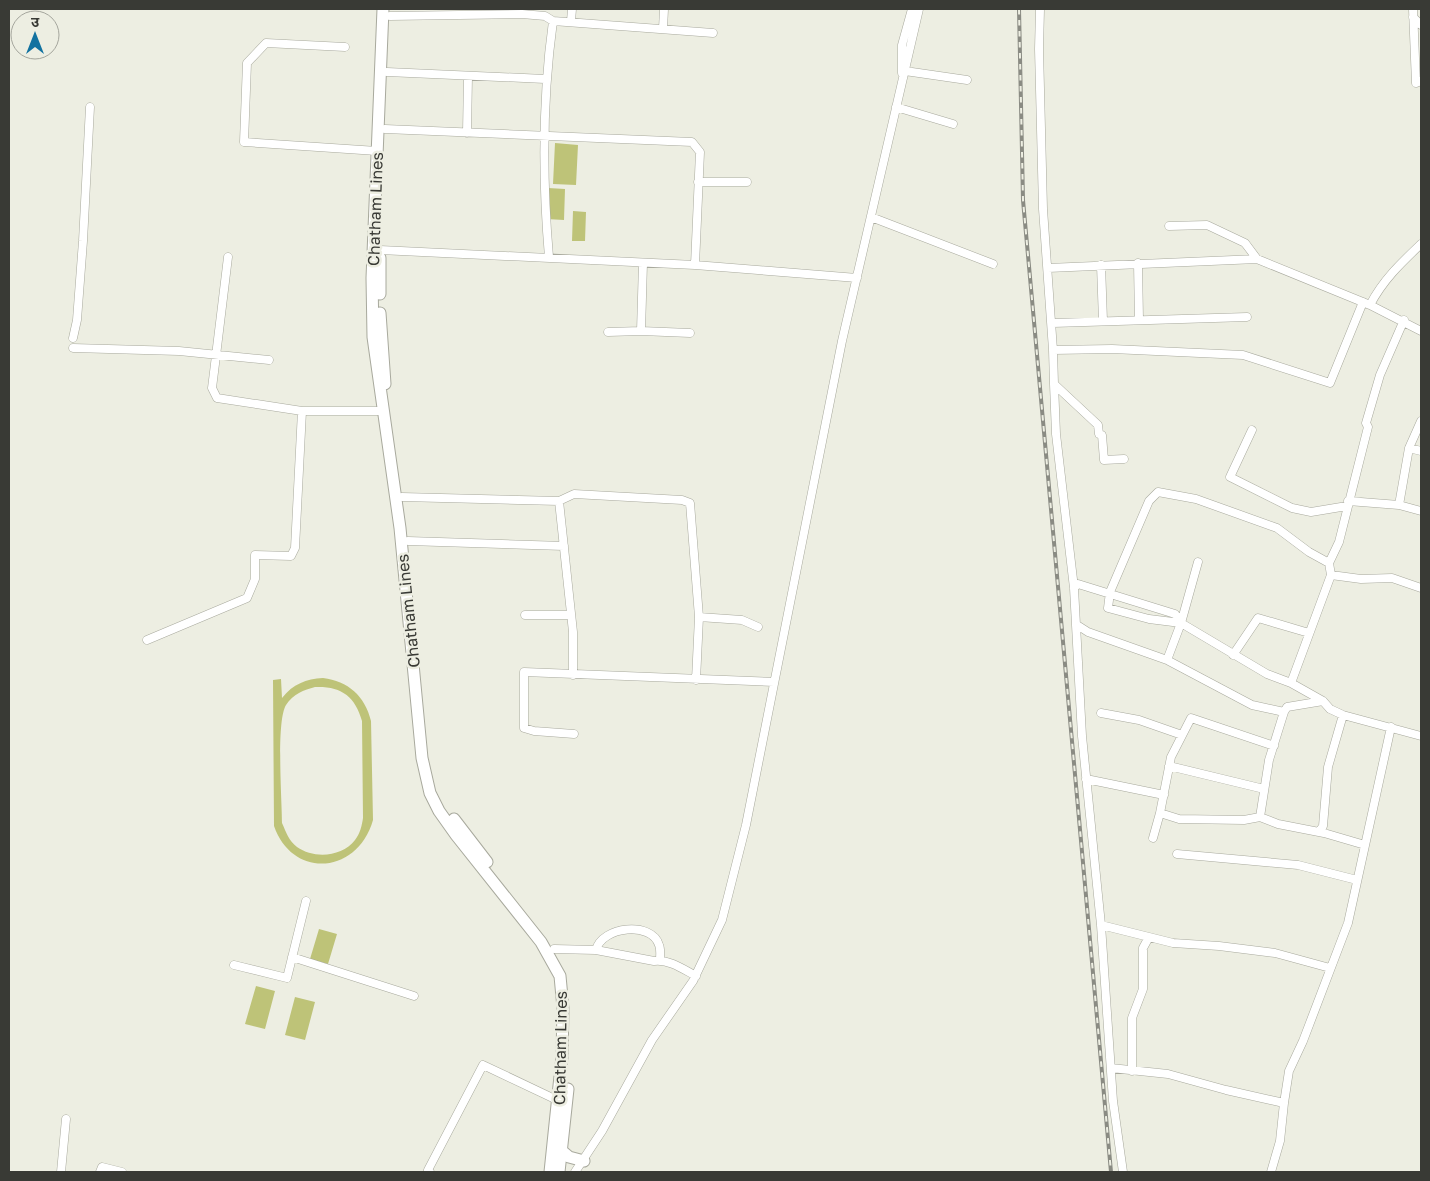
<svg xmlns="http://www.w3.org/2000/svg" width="1430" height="1181" viewBox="0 0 1430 1181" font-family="'Golos Text','Noto Sans Devanagari',sans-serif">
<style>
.green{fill:#bec378;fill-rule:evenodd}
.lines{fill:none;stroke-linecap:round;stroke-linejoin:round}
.minor-casing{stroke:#a8a99d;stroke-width:9}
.highway-casing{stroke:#a8a99d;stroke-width:13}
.minor{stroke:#fff;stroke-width:8}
.highway{stroke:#fff;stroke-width:11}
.rail-casing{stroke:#8a8b83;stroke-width:4}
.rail{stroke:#edeee2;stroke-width:2;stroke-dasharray:5.5;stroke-linecap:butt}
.labels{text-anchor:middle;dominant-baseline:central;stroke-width:5;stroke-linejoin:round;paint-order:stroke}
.street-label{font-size:16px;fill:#393a35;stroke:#edeee2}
</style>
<rect width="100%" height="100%" fill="#edeee2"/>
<path class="green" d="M555,143L578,145L576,185L553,184Z
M548,188L565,189L564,220L546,219Z
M573,211L586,212L585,241H572Z
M323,678C348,681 365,696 371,721L373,820C358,874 293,880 274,826L273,680L281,679L282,698C293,684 306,679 323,678ZM315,687C341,686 355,696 362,721L363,818C362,825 360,834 355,840C342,857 314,859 297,847C289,841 286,832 282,823C282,799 276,722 286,705C293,694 304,690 315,687Z
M319,929L337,934L328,964L310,959Z
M256,986L275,991L265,1029L245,1024Z
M295,997L315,1002L305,1040L285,1035Z"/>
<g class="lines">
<g class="minor-casing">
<path id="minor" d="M1040,9L1039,49L1043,209L1053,350L1112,349L1243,355L1330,383L1363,302
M1413,9L1416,83L1421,81
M390,16L522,14L545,16L553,21L713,33
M1413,17L1421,25
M571,21L572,9
M663,29L664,9
M345,47L266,43L247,63L244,142L377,151
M905,71L967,80
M387,72L545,79
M902,73V45L912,9
M896,107L953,124
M385,129L692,142L700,152L695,265L857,278
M467,133L468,76
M698,182H747
M871,217L993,264
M1169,226L1207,225L1245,243L1257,259
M380,250L695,265
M228,257L214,372L212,388L217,398L302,411H382
M549,257C542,176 542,101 553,21
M1138,263L1139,320
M1101,265L1103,321
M1048,268L1257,259L1370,305L1421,331
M1370,305C1383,280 1401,263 1421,244
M1053,323L1247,317
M641,331L690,333
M608,332L641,331L643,263
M73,338L77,320L83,241L90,107
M73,348L179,351L269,360
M1053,350L1054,384L1098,425L1099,434L1102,435L1104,460L1124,459
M1054,384L1056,434L1074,588L1082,736L1101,925L1113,1101L1123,1172
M1252,430L1230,477L1292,508L1311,512L1347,506
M1409,448L1421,421
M402,497L559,501L574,494L682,500L690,503L699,617L696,680
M559,501L573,632V675
M1348,501L1399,505L1421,511
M1399,505L1409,448L1421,451
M408,541L564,546
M1329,563L1309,552L1277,528L1196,499L1158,492L1149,501L1110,592L1108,608L1149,619L1181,623L1267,674L1291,683L1331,575L1329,563L1339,542L1368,427L1366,423L1380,375L1404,320
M1331,575L1361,579L1392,578L1421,588
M1074,588L1078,584L1175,614L1181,623
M525,615H570
M699,617L742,620L758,627
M1077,625L1088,632L1167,660L1252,705L1284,712
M147,640L247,598L255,579V555L291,556L295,548L302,411
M1233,655L1258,618L1309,633
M1167,660L1181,623L1198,562
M1291,683L1323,701L1330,709L1343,715L1421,736
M1101,713L1139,720L1182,735
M574,734L534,731L524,728V672L774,682
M1169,766L1264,789
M1086,779L1164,795
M1160,813L1171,757L1191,718L1274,746
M1260,817L1269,760L1284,712L1287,707L1323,701
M1319,832L1323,826L1328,767L1343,715
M1153,838L1160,813L1179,819L1244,820L1260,817L1278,824L1324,833L1365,845
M1177,854L1298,865L1357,880
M1101,925L1173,943L1219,946L1275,953L1330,968
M554,949L596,950L654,961C669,959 683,969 696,976
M596,950C602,926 652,921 659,945C661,949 660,956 660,960
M292,957L414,996
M234,965L287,978L306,901
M1111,1068L1168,1074L1226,1090L1284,1103L1289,1071L1303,1041L1348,923L1391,727
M1132,1071V1018L1143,989V948L1149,937
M61,1172L66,1119
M100,1172L102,1167L122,1172
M430,1172L428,1170L483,1065L559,1101
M575,1172L602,1131L652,1040L693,981L722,920L746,825L842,341L919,9
M1271,1172L1280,1141L1284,1103"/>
</g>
<g class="highway-casing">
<path id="highway" d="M383,9L372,278L373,337L400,528L422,758L430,793L439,811L456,835L541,942L560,976L563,1008L562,1057L550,1172
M380,294V258
M380,313L385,384
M454,819L487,862
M562,1151L569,1157L584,1161
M559,1172L568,1089"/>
</g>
<use href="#minor" class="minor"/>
<use href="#highway" class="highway"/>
<g class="rail-casing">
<path id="rail" d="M1019,9L1023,200L1111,1172"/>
</g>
<use href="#rail" class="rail"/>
</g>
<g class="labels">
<g class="street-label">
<text transform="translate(375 209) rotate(-88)">Chatham Lines</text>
<text transform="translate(408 611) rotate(-96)">Chatham Lines</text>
<text transform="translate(560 1048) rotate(-89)">Chatham Lines</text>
</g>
</g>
<rect width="1430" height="1181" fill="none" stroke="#393a35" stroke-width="20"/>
<g transform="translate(35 35)"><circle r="24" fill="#edeee2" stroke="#a5a69d"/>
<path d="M0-4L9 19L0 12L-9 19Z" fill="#1272a0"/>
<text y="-8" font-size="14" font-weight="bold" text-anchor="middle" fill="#393a35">उ</text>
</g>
</svg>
